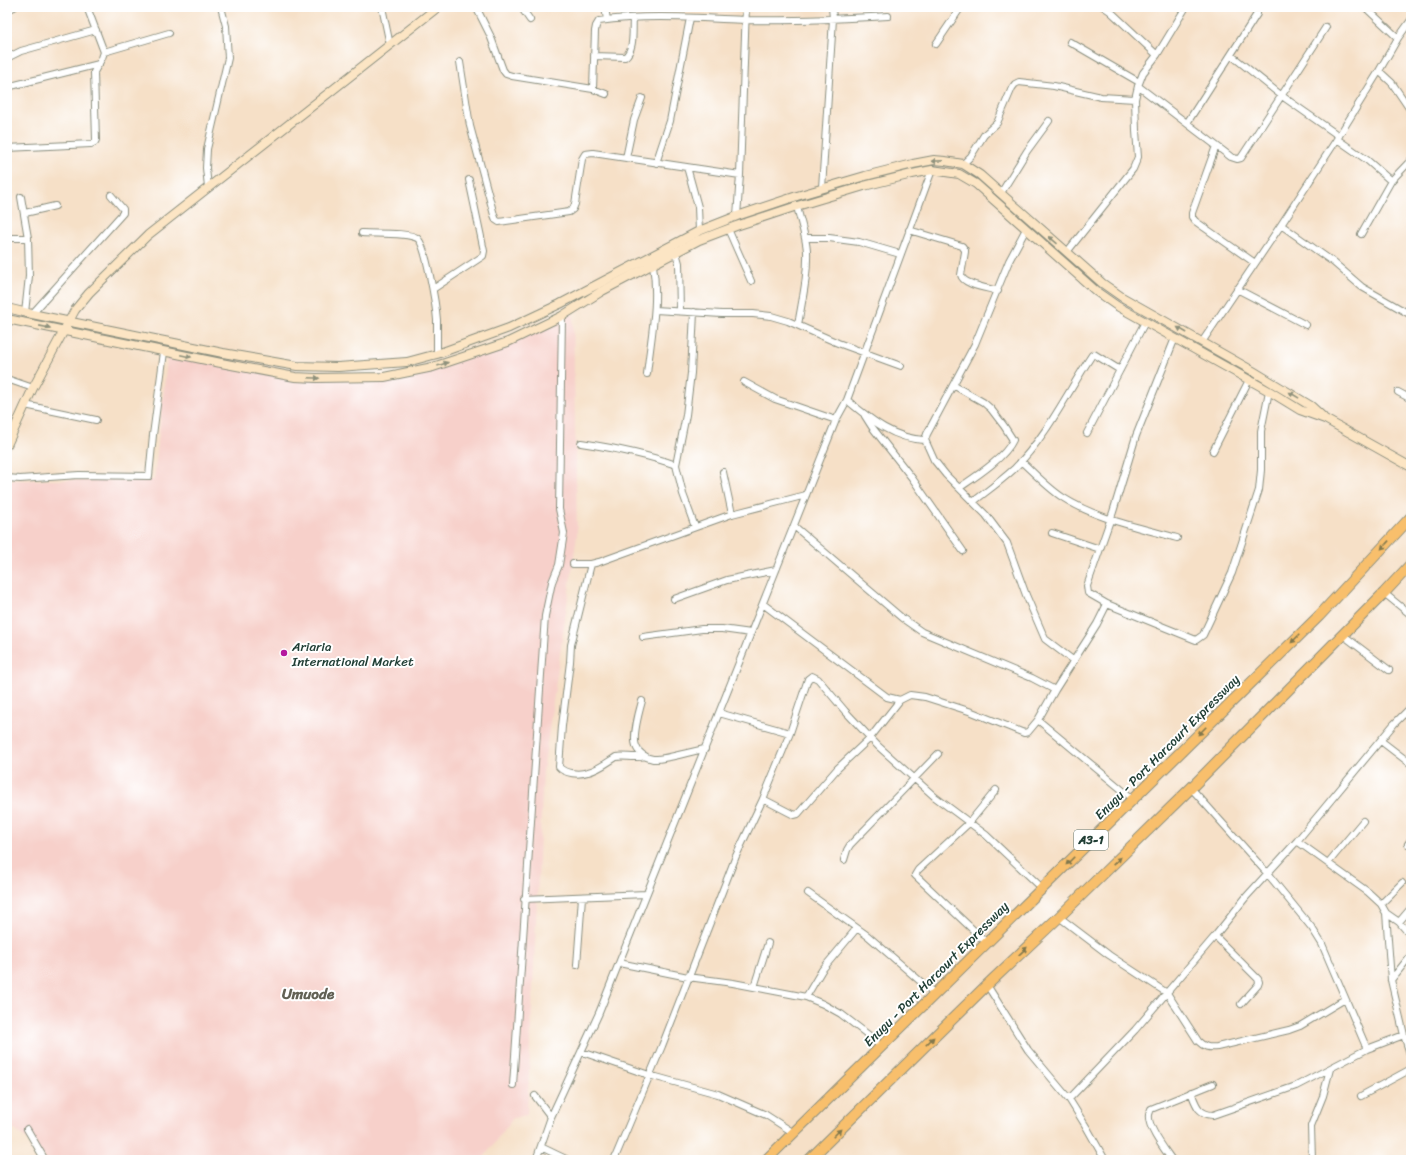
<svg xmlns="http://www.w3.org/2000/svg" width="1418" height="1167" viewBox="0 0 1418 1167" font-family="Sriracha,sans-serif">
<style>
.built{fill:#f7d0ca}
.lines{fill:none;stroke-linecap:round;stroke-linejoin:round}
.minor-casing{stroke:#8a8e7e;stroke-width:8}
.secondary-casing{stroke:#8a8e7e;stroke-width:10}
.trunk-casing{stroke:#8a8e7e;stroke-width:12}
.minor{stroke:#fff;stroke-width:6}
.secondary{stroke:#fce5c4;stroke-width:8}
.trunk{stroke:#f8bf6c;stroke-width:10}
.oneway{fill:#8e917c}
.oneway2{fill:#81784d}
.poi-dot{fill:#b5179e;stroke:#fff;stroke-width:1.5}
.labels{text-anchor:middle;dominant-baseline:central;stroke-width:4;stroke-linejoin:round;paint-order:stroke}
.shield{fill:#fff;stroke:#627771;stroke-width:1}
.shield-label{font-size:12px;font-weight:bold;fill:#1f3d34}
.poi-label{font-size:13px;fill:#1f3d34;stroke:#fff;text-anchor:start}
.street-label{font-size:13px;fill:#1f3d34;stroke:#fff}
.quarter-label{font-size:15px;font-weight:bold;fill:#626155;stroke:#fff}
</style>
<rect width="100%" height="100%" fill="#fff"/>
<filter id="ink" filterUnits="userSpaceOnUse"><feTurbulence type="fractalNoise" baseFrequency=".025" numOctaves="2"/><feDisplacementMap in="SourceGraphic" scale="8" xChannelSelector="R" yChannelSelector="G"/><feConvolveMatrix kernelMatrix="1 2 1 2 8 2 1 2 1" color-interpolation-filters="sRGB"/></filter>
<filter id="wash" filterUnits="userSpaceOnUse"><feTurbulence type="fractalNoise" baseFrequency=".012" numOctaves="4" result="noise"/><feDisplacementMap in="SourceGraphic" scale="16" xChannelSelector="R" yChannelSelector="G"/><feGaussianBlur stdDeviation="0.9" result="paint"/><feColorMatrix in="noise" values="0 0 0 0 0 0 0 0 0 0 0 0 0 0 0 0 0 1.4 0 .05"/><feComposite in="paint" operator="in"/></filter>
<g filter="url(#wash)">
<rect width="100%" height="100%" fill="#f6e0c7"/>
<path class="built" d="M573,314L577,535L543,772L527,1115L513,1118L482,1160H46L36,1146L7,1124V480H154L168,350L328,376H410L494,350Z"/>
</g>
<g filter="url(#ink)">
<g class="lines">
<g class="minor-casing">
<path id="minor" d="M382,7L390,45
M476,7L490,35L503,70L506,74L512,76L593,89L606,94
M521,7L530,20
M605,7L607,20
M1104,7L1110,11L1157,55
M1365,7L1398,38
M7,10L14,7
M1070,42L1139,82
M936,44L961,7
M104,52L169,33
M1231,55L1282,96L1339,136
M594,56L625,57C635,49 632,30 633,18
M7,58L21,51L96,30
M460,62L470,126L494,215L496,220L499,222L569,212L573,209L575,204L582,159L585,154L593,153L740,175
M1379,71L1392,83L1411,111
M1138,86L1231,157L1237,159L1241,158L1326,27
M7,87L99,64
M593,89L595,31L596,26L599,21C647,14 696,18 745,20C792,21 840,19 888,16
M1187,123L1257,14V12L1250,7
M1337,139L1367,160L1391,181
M1216,146L1192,213V217L1195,221L1255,263
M7,148L91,144L95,142L96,140L94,72L102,58L104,52L87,7
M626,158L634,120L642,98
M656,163L670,121L690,18
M963,164L971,156L984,135L997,123L1012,88L1015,84L1019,82L1054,86L1101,97L1135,99
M687,167L698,207L699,231
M208,187L206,168L207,149L228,58L226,26L221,7
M822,188L833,19L832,7
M1001,193L1027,151L1049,121
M21,197L28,238L29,276L25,313
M797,206C800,221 806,236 807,251C808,276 802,301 798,325
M25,213L55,206
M737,216L740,175L746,7
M1281,225L1333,262L1362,287L1411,315
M728,229L751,281
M1026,229L1009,261L975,344L927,434L925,440L934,460L946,475L986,515L1007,543L1026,595L1045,639L1074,661
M909,230L962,246L965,250V252L961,275C963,285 988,288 998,291
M362,233C375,234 407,232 417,238C426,243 436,307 437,320C437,331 437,343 437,354
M1361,234L1391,181L1411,160
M7,238H28
M805,238H829L859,242L900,254
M1067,252L1133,169L1138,157L1136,131L1135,99L1138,86L1143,73L1157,55L1186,7
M672,255L677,256L679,263L680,311
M433,289L483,256L484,251L469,180
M1237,289L1306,325
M655,310L722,314H753L771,316L788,321L838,343L901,366
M694,312L691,373L686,415L676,465L683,494L695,527
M32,314L123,213V209L111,195
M1175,338L1136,436L1113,512L1087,586L1088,593L1107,604L1191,638L1196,640L1203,635L1232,573L1259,490L1261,470V431L1269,391
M1202,342L1281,225L1337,139L1379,71L1398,38L1411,20
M647,374C651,337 659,302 653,265
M7,379L33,388
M744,382L775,399L836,420
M953,385L983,402L991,409L1004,426L1013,440C1005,458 975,477 959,488
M1398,392L1411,399
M847,400C870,419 893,439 925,440
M25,405L96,420
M865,416L872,427L912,478L963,551
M1087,433L1145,322
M581,443C614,448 645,454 676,465
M1213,451L1249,380
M1021,461C1034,473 1047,487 1062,497C1096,519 1138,527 1177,538
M723,472L732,514
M7,478L20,479L79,475L149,476L153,435L164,352
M973,502C987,491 1001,481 1014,469C1047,436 1067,393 1092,355L1094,354L1120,370
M794,526L902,618L922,632L1032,678L1055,690
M1052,533L1100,549
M573,564H591L599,562L732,514L806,495
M591,564L571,645L570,662L562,726L559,767C565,774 579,775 588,772C598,770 608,762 616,757C625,755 634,759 645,756
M1384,593L1411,615
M674,599L727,580L776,570
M763,604L887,697L900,700L910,695L925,697L972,712L1024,733L1028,732L1038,720L1055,690L1097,624L1107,604
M1343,635L1389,670
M643,637L702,629H722L751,633
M642,701C639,712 632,736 636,746C638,753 646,758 653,759C664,760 692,751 705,749
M719,713L790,733
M1038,720L1133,799
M1381,741L1411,764
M1191,788L1267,873L1312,928L1322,944L1367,1049
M763,799L794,815L798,814L837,769L870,738L900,700
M1297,841L1368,892L1381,904L1386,913L1391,980L1404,1035L1411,1057
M1408,844L1411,840
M844,860L847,850L850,845L938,754
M1328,863L1363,821
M808,893L868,936L935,994
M524,899L646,894
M1381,904L1402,883
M1386,913L1399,922L1411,936
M1059,917L1109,955L1167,993L1198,1041C1204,1047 1208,1048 1217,1047L1289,1030L1300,1026L1345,999
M1399,922L1411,908
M1215,936L1258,979L1259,982L1258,985L1241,1004
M987,943L915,875L918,870L969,823L996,790
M619,963L688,977L733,983L806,997L823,1004L841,1014L871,1037L881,1047
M577,965L582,897
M1391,980L1411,955
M987,985L1028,1050L1069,1099L1087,1128L1105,1160
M754,987L768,943
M806,997L822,970L857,928
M582,1052L649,1075L718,1094L766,1115L794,1133
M513,1085C523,929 534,773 545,616L552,582L559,565L564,533L559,509L562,316
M1191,1092C1196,1105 1198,1114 1213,1115L1296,1086L1367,1049L1404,1035
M535,1096L551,1117L536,1160
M1361,1096L1411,1069
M1069,1099L1135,1030L1215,936L1246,897L1297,841L1394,724L1411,707
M551,1117L599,1013L836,420L847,400L932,170
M27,1129L45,1160
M541,1147L568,1160
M614,1160L662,1046L736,856L763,799L790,733L808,679L812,676L818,679L845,711L878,746L935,797L986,835L1042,888
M1172,1160C1165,1150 1147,1127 1149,1115C1149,1114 1151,1109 1151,1109L1213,1084
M1312,1160L1311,1126L1323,1096L1330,1069"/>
</g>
<g class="secondary-casing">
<path id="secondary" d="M7,308L32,314L223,353L297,366L338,367L407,362L437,354L509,328L560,304L699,231L737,216L797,196L865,176L913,164L934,160L945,161L963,164L980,175L1102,283L1122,297L1253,371L1311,406L1323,417
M7,319L221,363L295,377L316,378L384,377L433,367L508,342L562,316L602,291L699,240L736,226L797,206L864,186L912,174L932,170L959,174L976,184L1097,292L1117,306L1269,391L1300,410L1325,419L1411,467
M7,445L33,388L75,310L89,293L148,235L438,7"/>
</g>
<g class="trunk-casing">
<path id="trunk" d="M766,1160L1319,616L1411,517
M809,1160L987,985L1059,917L1191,788L1384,593L1411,564"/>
</g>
<use href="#minor" class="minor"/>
<use href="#secondary" class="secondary"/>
<use href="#trunk" class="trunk"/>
</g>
<defs><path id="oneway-solid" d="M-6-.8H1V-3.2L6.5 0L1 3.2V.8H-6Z"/></defs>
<g class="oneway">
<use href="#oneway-solid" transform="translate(937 161) rotate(179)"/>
<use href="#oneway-solid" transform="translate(1053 240) rotate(-139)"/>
<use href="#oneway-solid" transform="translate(45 327) rotate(11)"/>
<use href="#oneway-solid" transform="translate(1182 330) rotate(-150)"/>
<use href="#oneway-solid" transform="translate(186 356) rotate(12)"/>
<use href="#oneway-solid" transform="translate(443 364) rotate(-19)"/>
<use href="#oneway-solid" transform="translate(314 378) rotate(2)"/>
<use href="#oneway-solid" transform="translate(1294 395) rotate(-149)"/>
</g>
<g class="oneway2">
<use href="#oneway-solid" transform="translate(1385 545) rotate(133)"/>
<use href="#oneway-solid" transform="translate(1295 639) rotate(135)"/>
<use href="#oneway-solid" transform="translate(1202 731) rotate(135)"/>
<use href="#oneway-solid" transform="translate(1070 861) rotate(135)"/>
<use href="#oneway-solid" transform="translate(1117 861) rotate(-44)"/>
<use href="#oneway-solid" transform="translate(1023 951) rotate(-43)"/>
<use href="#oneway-solid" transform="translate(930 1041) rotate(-45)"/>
<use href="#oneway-solid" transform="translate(837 1133) rotate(-45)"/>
</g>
</g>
<circle class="poi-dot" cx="284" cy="653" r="4"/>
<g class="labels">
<rect class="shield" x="1074" y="830" width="34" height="20" rx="3"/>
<g class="shield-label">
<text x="1091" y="840">A3-1</text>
</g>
<g class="poi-label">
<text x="292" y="646">Ariaria<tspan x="292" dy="15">International Market</tspan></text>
</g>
<g class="street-label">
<text transform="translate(1167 747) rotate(-45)">Enugu - Port Harcourt Expressway</text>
<text transform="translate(936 974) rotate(-45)">Enugu - Port Harcourt Expressway</text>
</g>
<g class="quarter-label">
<text x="308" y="994">Umuode</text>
</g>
</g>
<rect width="1418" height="1167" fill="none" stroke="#fff" stroke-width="24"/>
</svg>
